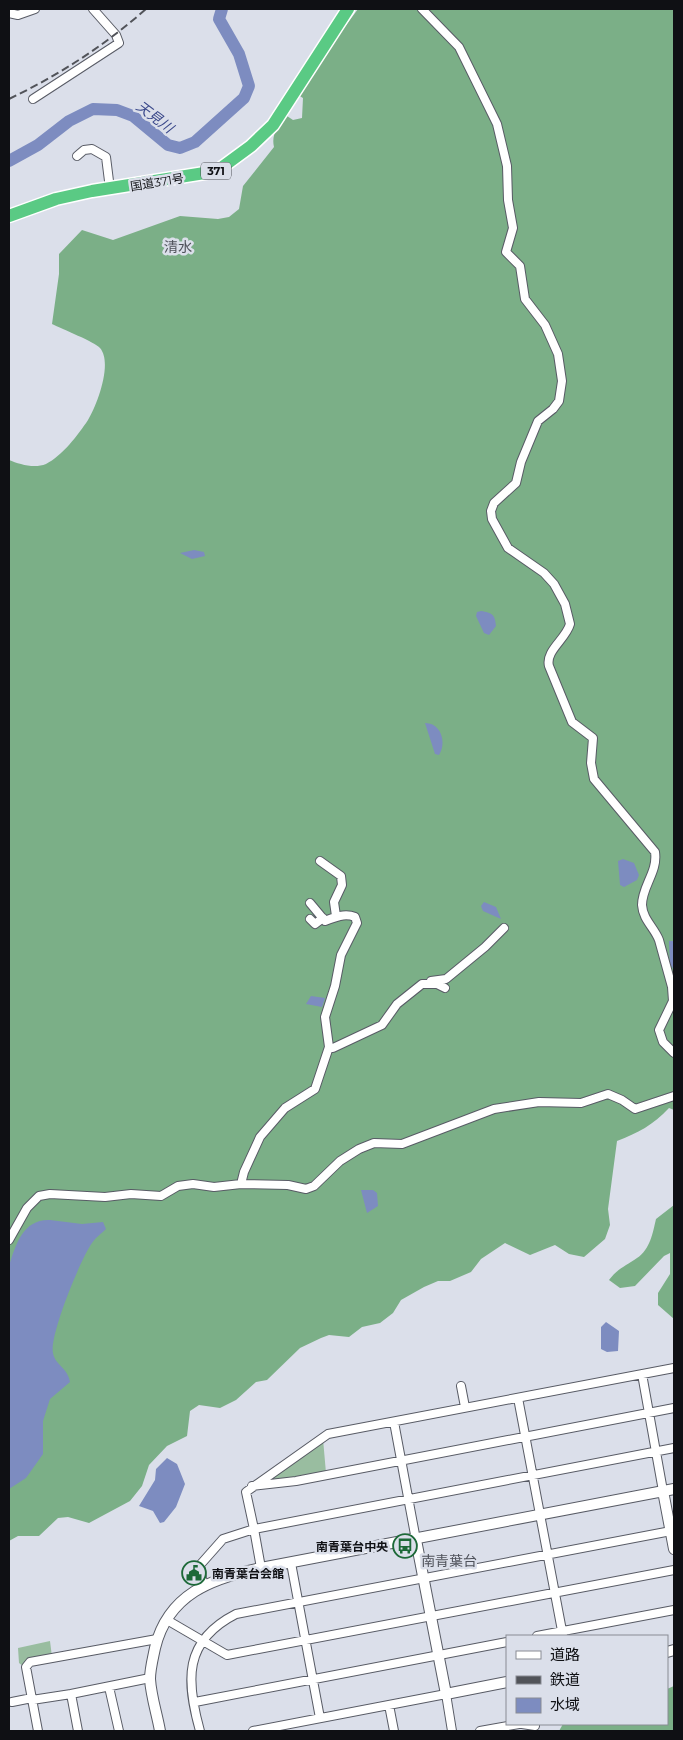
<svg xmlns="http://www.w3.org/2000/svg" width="683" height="1740" viewBox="0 0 683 1740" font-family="Montserrat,'Noto Sans JP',sans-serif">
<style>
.green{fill:#99bda0}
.forest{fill:#7baf87}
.water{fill:#7d8cc0}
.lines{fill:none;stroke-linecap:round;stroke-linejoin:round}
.river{stroke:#7d8cc0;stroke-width:12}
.minor-casing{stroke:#585b65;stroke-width:10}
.tertiary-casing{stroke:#585b65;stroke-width:12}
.trunk-casing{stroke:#fff;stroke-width:15}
.minor{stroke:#fff;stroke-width:8}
.tertiary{stroke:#fff;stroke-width:10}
.trunk{stroke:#5aca84;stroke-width:12}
.rail{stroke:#515359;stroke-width:2;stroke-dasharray:8 4;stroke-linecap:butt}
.labels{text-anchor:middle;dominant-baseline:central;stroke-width:5;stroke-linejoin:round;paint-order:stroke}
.shield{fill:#dbdfea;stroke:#4c4e54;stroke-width:1}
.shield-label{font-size:11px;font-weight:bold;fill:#0f1014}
.street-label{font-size:12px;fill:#0f1014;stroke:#dbdfea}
.poi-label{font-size:12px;font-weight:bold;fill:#0f1014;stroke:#dbdfea;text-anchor:end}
.water-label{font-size:14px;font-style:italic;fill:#3a488a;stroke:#dbdfea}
.neighbourhood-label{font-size:14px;fill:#4e515a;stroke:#dbdfea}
</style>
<rect width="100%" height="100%" fill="#dbdfea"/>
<path class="green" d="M323,1439L326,1473L257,1484Z
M50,1641L52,1657L24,1667L19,1663L18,1648Z"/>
<path class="forest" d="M358,9H674V1110L669,1108C653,1125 638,1133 617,1141L608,1209L610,1225L605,1239L584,1257L569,1254L555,1245L530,1255L505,1243L481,1259L471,1272L450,1281H438L424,1287L401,1300L393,1313L380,1323L362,1327L349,1337L329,1335L321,1338L300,1348L267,1380L256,1382L236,1400L220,1408L199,1405L190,1411L187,1436L167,1446L149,1465L142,1486L130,1501L89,1523L68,1517L58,1518L39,1536H18L9,1541V460C19,464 34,469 46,464C62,456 78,435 88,420C97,405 113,363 100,348C95,342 62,329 52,324L59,274V254L82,230L113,240L180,216L218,219L229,217L239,209L243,186L274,147C271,135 278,124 287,116L293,120L302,118L303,98L298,95L328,49Z
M674,1205V1319L658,1305V1293L670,1274V1253L664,1256L635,1286L620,1288L609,1280C618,1268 626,1266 637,1258C650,1250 653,1232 656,1219Z
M674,1686V1731H559L563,1724H667V1689Z"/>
<path class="water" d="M194,550L204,552L205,556L192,559L180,553Z
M481,611C492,613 495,614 496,626L489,635L484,633L476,616L477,612Z
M425,723C441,723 447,742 439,755L435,754Z
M623,859L634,863L639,875L637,880L624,887L620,885L618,861Z
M484,902L496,907L501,919L483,911L481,906Z
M669,941H674V970L670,964Z
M311,996L325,998L322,1007L306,1004Z
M361,1190H373L377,1193L378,1206L367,1213Z
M50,1220L82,1224L103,1222L106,1229C101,1234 96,1237 92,1243C81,1258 49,1336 53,1353C55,1365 68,1368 70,1382L50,1399L43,1421V1454L26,1478L9,1489V1266C16,1244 23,1219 50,1220Z
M606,1322L619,1331L618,1351L607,1352L601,1349V1327Z
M167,1458L177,1464L185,1484L176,1507L164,1522L160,1523L153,1511L139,1506L155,1480L156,1469Z"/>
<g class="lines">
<path class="river" d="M9,161L38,145L69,121L93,109L117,110L133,116L168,145L180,148L195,142L244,98L249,86L239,54L219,19L222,9"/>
<g class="minor-casing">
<path id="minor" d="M422,9L459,47L497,124L507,166L508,200L513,228L506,252L520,266L525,299L545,325L558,354L562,381L559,401L553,409L538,421L521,462L516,483L494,503L491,511L492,519L508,548L544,573L554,584L565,604L570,624C566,639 545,651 549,666L572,722L593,738L591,763L594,779L655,852C658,872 642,886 642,905C643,920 654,927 659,940L672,987L673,1001L659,1030L663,1042L674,1053
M9,13L18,15L35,9
M33,99L119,43L116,35L93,9
M77,156L84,150L92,149L106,157L110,189
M320,861L341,876L342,885L334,902L336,916
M310,919L315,924L323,918
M431,981L446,979L485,947L504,928
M329,1047L333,1048L382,1025L397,1004L422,984H437L445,988
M241,1184L244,1172L260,1137L285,1108L315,1089L329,1047L325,1017L335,986L341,955L357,923L355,917C345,913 335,917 325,921L310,903
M9,1240L27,1208L39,1196L50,1194L105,1197L131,1194L161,1196L178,1186L193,1184L214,1187L241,1184L288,1185L306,1189L314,1186L340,1161L359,1149L374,1143L402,1144L494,1109L539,1102L581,1103L608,1094L622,1100L635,1109L674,1096
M642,1374L663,1491
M461,1386L465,1407
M518,1398L563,1636
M394,1422L416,1540
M252,1486L296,1481L674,1408
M291,1563L320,1718
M261,1568L254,1529L674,1448
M205,1585L202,1579L200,1565L223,1539L254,1529L246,1492L328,1434L674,1368
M167,1620L227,1655L674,1570
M537,1636L674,1610
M109,1687L119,1731
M71,1694L150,1678
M32,1700L71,1694L78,1731
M12,1702L32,1698
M195,1702L507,1642
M389,1705L394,1731
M522,1724L535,1726
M38,1731L26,1667L30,1662L157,1639
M200,1731C186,1681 183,1641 236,1614L671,1531
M253,1731L446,1694L452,1731
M480,1731L519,1724"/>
</g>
<g class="tertiary-casing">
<path id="tertiary" d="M663,1491L674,1549
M416,1540L446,1694L507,1682
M667,1652L674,1650
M160,1731C157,1714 151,1696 150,1679C150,1669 153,1658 155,1648C168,1594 212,1578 261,1568L674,1489"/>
</g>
<g class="trunk-casing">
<path id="trunk" d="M9,216L56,199L92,191L217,171L251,146L273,125L348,9"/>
</g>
<use href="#minor" class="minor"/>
<use href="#tertiary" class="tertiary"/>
<use href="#trunk" class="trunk"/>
<path class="rail" d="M9,99C59,75 104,46 146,9"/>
</g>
<defs>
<g id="bus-ring" transform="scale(1.25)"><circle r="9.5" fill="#dbdfea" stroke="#1d6938" stroke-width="1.5"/><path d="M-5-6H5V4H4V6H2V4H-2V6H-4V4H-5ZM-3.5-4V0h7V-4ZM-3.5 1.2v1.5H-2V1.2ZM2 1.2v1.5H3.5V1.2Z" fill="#1d6938"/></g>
<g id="civic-ring" transform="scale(1.25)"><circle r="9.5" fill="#dbdfea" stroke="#1d6938" stroke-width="1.5"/><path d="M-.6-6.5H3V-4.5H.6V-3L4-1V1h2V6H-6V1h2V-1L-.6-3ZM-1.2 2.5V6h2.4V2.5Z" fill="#1d6938"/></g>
</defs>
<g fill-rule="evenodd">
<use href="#bus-ring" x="405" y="1546"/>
<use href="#civic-ring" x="194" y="1573"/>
</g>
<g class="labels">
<rect class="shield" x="201" y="162.5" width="30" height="17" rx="4"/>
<g class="shield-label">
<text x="216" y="171">371</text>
</g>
<g class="street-label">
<text transform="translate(157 182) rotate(-9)">国道371号</text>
</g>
<g class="poi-label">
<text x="388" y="1546">南青葉台中央</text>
<text x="212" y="1573" text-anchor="start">南青葉台会館</text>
</g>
<g class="water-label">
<text transform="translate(155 117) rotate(37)">天見川</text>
</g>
<g class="neighbourhood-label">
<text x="178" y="247">清水</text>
<text x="449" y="1561">南青葉台</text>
</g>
</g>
<rect width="683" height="1740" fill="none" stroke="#0f1014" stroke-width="20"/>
<rect x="506" y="1635" width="162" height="90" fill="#dbdfea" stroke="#898c94"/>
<rect x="516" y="1651" width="25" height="8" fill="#ffffff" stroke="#898c94"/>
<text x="550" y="1660" font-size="15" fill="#0f1014">道路</text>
<rect x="516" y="1676" width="25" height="8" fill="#515359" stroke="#898c94"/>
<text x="550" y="1685" font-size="15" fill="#0f1014">鉄道</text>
<rect x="516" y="1698" width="25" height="15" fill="#7d8cc0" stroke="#898c94"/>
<text x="550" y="1710" font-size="15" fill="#0f1014">水域</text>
</svg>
